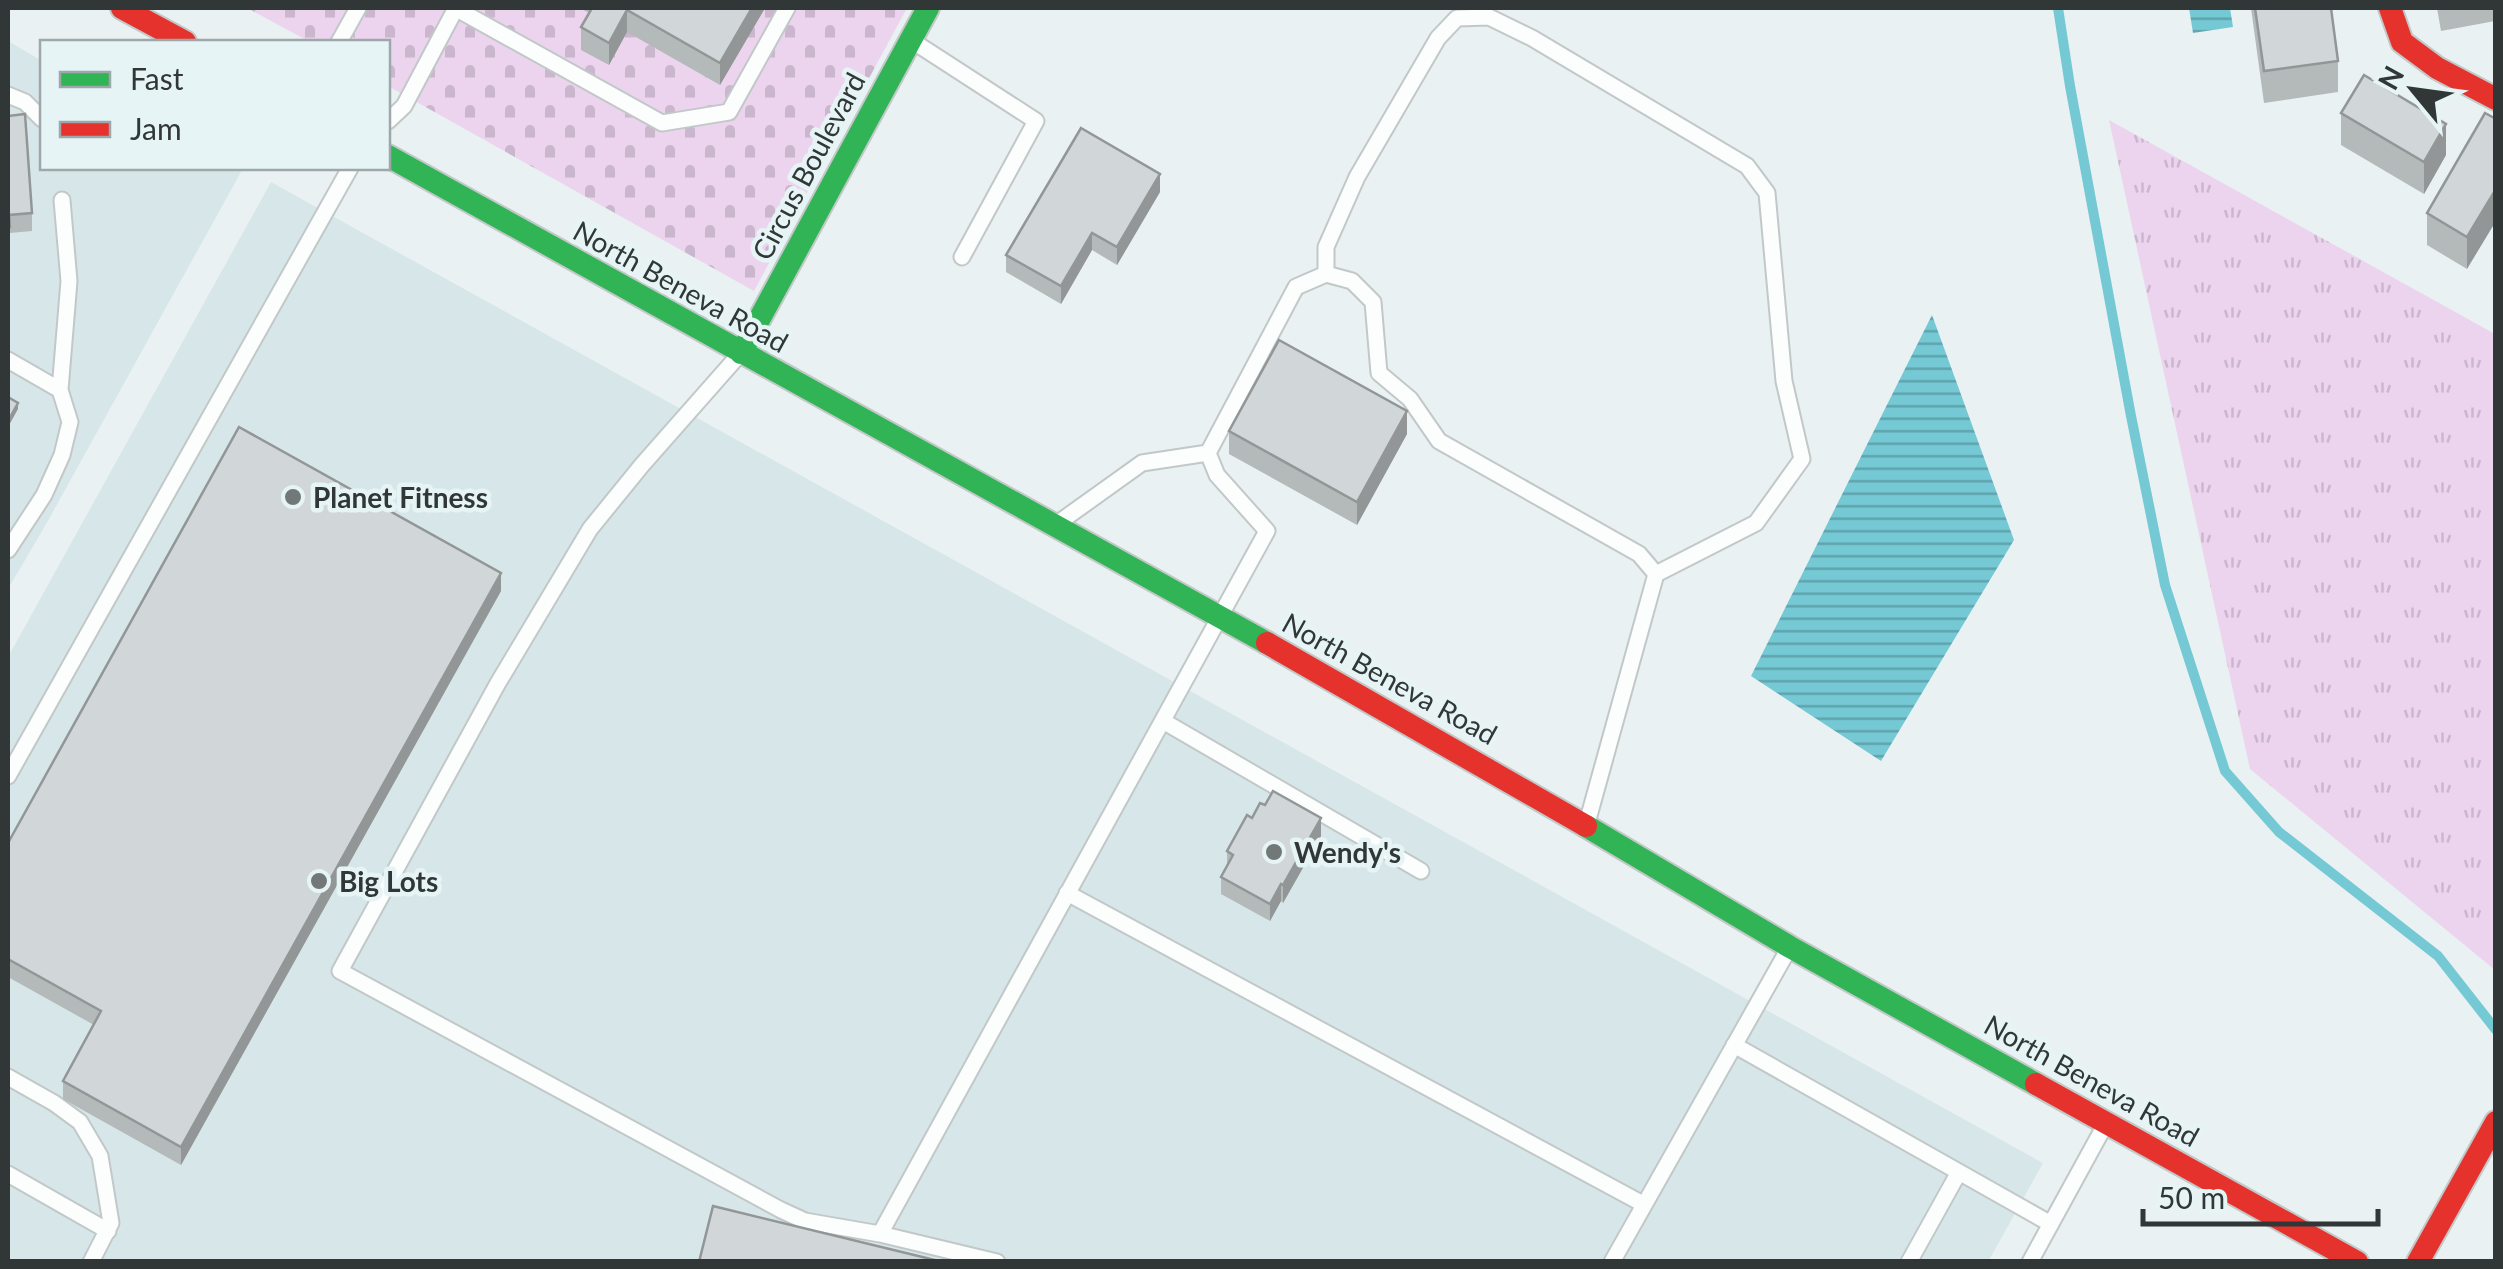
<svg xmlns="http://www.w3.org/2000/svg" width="2503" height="1269" viewBox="0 0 2503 1269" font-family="Lato,sans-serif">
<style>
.built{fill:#d7e7e9}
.cemetery{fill:url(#cemetery-stones)}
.park{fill:url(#park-tufts)}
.water{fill:url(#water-rules)}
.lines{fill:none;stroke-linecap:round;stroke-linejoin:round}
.stream{stroke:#74c9d4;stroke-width:10}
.lane-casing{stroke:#c2c8c8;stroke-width:19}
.fast-casing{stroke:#c2c8c8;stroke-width:26}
.jam-casing{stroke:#c2c8c8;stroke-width:26}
.lane{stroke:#fcfdfd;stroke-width:15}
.fast{stroke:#30b455;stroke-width:22}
.jam{stroke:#e5322d;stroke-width:22}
.wall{fill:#b4b9ba}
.shaded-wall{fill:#929697}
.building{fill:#d1d7d8;stroke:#929697;stroke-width:2.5}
.poi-dot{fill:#727878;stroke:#e6f4f6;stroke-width:4}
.labels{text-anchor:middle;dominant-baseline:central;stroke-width:9;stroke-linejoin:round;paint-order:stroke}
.street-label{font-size:28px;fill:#313737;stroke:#e6f4f6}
.poi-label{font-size:28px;font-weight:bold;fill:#313737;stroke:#e6f4f6;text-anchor:start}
</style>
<defs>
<pattern id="cemetery-stones" width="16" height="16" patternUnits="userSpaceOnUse" patternTransform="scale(2.5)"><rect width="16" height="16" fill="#ecd4ee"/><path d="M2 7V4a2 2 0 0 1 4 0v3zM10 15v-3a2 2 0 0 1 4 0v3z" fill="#cbb7cd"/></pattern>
<pattern id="park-tufts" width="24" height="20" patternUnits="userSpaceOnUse" patternTransform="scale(2.5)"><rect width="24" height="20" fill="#ecd4ee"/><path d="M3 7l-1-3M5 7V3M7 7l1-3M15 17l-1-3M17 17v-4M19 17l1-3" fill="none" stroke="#cbb7cd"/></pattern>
<pattern id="water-rules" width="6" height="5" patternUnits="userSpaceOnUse" patternTransform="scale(2.5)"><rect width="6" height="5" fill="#74c9d4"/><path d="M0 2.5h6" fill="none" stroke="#60a4ad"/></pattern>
</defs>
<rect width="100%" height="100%" fill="#eaf1f2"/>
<path class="built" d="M8,41L42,61V168H233L241,172L44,528L8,589Z
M271,182L2043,1163L1988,1262H8V657Z"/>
<path class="cemetery" d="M247,8H907L754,291L388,86V42H310Z"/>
<path class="park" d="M2109,120L2495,334V970L2250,769Z"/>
<path class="water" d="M2189,8H2230L2233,27L2193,33Z
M1932,315L2014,540L1881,761L1751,676Z"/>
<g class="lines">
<path class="stream" d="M2058,8L2070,86L2131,416L2165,585L2225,771L2279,832L2438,956L2496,1030"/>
<g class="lane-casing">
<path id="lane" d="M455,8L662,123L729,112L787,8
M339,42L358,8
M914,42L1036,121L962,257
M8,95L25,102L42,119
M388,121L404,106L456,8
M1326,274V247L1357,177L1438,38L1457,18L1489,17L1532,38L1747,166L1767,193L1784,381L1802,459L1756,523L1656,574
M739,355L642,465L590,529L498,683L340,971L781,1210L805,1221L880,1234L997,1262
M8,360L60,390
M1061,521L1142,463L1208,453
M8,550L44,495L62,455L70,422L60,390L69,281L62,200
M1163,721L1421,871
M8,776L350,168
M1067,893L1643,1204
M1734,1045L2051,1224
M8,1077L54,1103L80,1122L100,1156L111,1223L91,1262
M8,1174L108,1231
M880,1234L1267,531L1217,475L1208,453L1296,287L1326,274L1352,281L1373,302L1379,373L1410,399L1439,441L1639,554L1656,574L1587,823
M1612,1262L1788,950
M1909,1262L1959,1172
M2030,1262L2105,1125"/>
</g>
<g class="fast-casing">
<path id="fast" d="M388,156L1267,643
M741,353L928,8
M1586,826L1790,947L2036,1084"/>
</g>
<g class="jam-casing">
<path id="jam" d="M122,8L185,42
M2390,8L2402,42L2437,68L2496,99
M1267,643L1586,826
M2036,1084L2357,1262
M2418,1262L2496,1122"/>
</g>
<use href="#lane" class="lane"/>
<use href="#fast" class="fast"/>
<use href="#jam" class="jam"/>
</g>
<path class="wall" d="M580,8H765L720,85L627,32L609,65L581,50V27L589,13Z
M2251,8H2331L2338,61V92L2264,103Z
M2437,8H2495V21L2441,31Z
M2341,113L2446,155L2424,194L2341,145Z
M2485,113L2467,269L2427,245V213Z
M8,116L32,213V231L10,233V244H8Z
M1160,192L1117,265L1092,250L1061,304L1006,272V255Z
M1229,431L1407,434L1357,525L1229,454Z
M501,591L181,1165L63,1099V1081L94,1025L8,977V843Z
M1252,818L1321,836L1283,903L1281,901L1270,921L1221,894V877L1227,867V851Z"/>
<path class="shaded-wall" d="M752,8H765L720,85V63Z
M627,10V32L609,65V43Z
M2446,124V155L2424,194V162Z
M1160,174V192L1117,265V247Z
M2496,189V221L2467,269V237Z
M1092,233V250L1061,304V286Z
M18,403V409L8,427V421Z
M1407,411V434L1357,525V502Z
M501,573V591L181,1165V1147Z
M1321,818V836L1283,903V885Z
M1281,884V901L1270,921V904Z"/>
<path class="building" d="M592,8H752L720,63L627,10L609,43L581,27Z
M2255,8H2331L2338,61L2264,71Z
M2364,75L2446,124L2424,162L2341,113Z
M2485,113L2496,119V189L2467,237L2427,213Z
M25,114L32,213L9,215L10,227H8V116Z
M1081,128L1160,174L1117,247L1092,233L1061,286L1006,255Z
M1279,340L1407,411L1357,502L1229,431Z
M8,397L18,403L8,421Z
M239,427L501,573L181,1147L63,1081L101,1011L8,959V843Z
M1273,791L1321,818L1283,885L1281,884L1270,904L1221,877L1233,855L1227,851L1247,815L1252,818L1260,803L1265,805Z
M713,1206L943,1262H699Z"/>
<g class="poi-dot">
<circle cx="293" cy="497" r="10"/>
<circle cx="1274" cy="852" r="10"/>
<circle cx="319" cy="881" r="10"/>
</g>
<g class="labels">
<g class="street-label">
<text transform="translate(808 166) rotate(-62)">Circus Boulevard</text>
<text transform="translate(681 286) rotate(29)">North Beneva Road</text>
<text transform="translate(1390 678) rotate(29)">North Beneva Road</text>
<text transform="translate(2092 1080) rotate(29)">North Beneva Road</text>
</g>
<g class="poi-label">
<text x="313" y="497">Planet Fitness</text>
<text x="1294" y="852">Wendy's</text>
<text x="339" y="881">Big Lots</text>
</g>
</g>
<rect width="2503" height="1269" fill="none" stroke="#313737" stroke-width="20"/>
<rect x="40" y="40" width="350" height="130" fill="#e6f4f6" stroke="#9ea8aa" stroke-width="2.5"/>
<rect x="60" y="72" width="50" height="15" fill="#30b455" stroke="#9ea8aa" stroke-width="2.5"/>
<text x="130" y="90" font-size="30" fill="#313737">Fast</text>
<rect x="60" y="122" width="50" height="15" fill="#e5322d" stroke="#9ea8aa" stroke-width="2.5"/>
<text x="130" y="140" font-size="30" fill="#313737">Jam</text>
<g transform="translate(2413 90) rotate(299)" stroke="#e6f4f6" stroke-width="8" paint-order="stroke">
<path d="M0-8L18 38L0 25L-18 38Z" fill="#313737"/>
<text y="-15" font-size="28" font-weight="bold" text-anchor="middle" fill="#313737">N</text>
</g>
<path d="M2143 1209v15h235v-15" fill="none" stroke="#313737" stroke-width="5"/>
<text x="2158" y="1209" font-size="30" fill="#313737" stroke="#e6f4f6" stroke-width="8" paint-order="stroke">50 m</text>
</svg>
